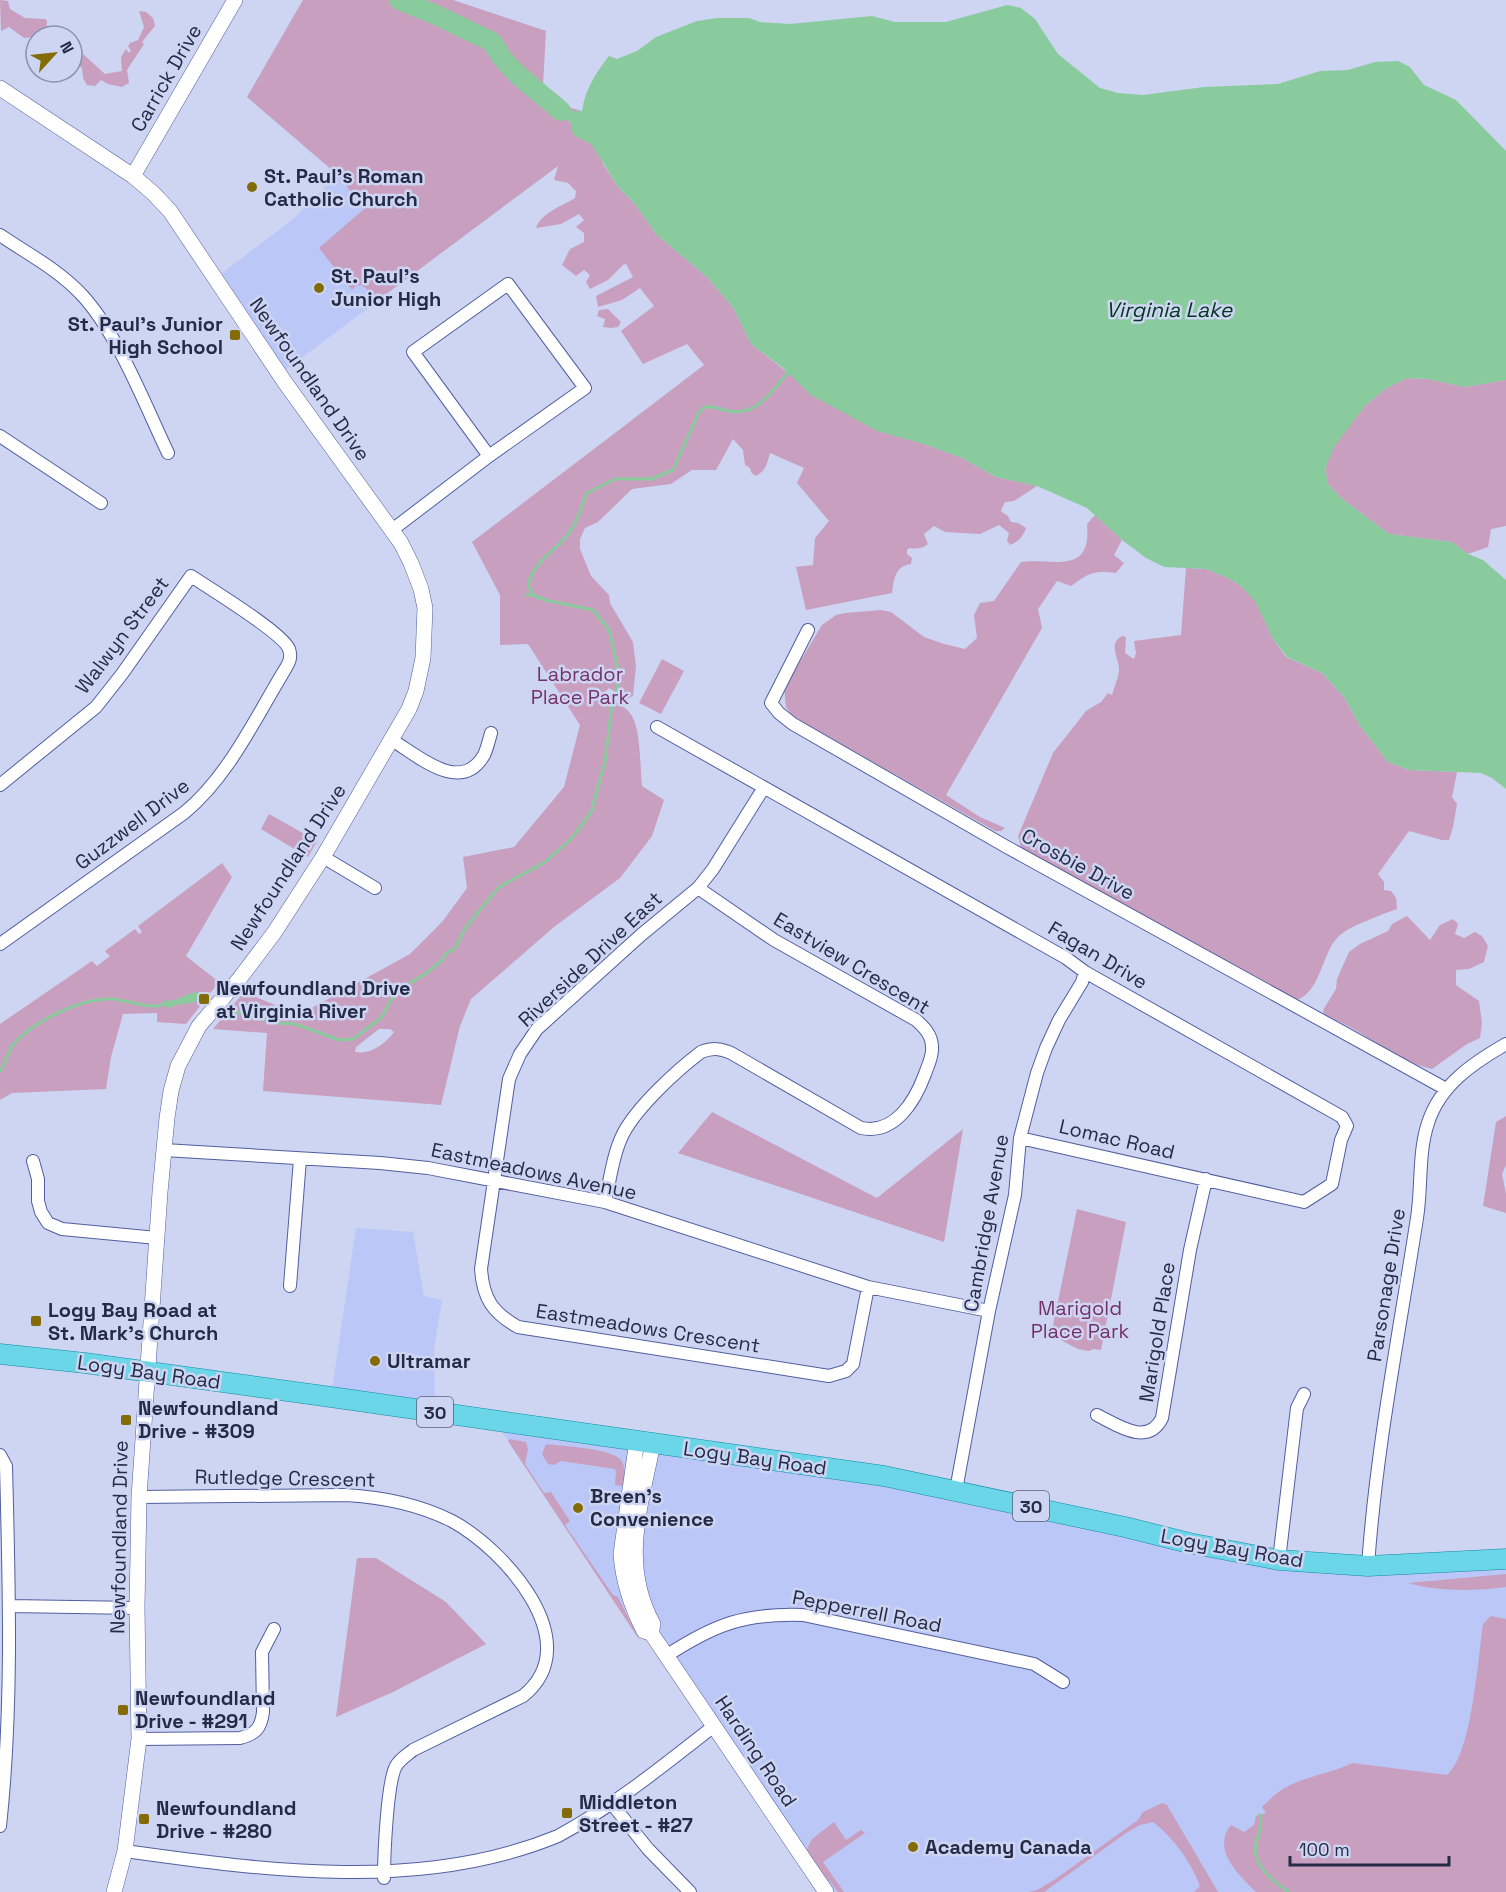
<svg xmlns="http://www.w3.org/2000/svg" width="1506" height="1892" viewBox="0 0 1506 1892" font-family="'Space Grotesk',sans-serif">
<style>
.built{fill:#bbc7f6}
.green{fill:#c89fbf;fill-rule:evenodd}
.water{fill:#8acb9e}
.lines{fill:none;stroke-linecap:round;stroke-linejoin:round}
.stream{stroke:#8acb9e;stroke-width:3}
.river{stroke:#8acb9e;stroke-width:20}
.minor-casing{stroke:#525e9f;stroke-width:14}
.tertiary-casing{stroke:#525e9f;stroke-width:16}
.primary-casing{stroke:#1289a5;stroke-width:21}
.minor{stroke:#fff;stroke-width:12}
.tertiary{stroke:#fff;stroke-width:15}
.primary{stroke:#6ad6e8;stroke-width:20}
.poi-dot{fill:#836c07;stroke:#cdd5f2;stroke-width:2}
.labels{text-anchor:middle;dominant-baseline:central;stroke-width:5;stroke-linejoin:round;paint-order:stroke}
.shield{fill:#cdd5f2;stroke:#575e7a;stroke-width:1.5}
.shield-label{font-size:18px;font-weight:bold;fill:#252b47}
.street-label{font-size:20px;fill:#252b47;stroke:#cdd5f2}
.poi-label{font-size:20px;font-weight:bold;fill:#252b47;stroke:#cdd5f2;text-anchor:start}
.park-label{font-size:20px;fill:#76316b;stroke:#cdd5f2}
.water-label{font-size:21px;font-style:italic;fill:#02371b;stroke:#cdd5f2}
</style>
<rect width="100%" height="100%" fill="#cdd5f2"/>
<path class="built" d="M303,0L558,165L279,375L216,278L293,219L337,175L247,97Z
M356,1228L413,1232L424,1296L442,1300L434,1349L435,1412L331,1397Z
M495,1421L716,1452L1279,1560L1506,1559V1892H833L638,1605L621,1612Z"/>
<path class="green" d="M0,0L8,1L10,9L25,18L45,19L47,21L46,36L24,38L9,27L1,31Z
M303,0H453L546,31L543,85L571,108L582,111L562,112L571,124L594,116L603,164L619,188L635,204L656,234L707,277L734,309L751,344L796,379L924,444L962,458L996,477L1037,486L1014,501L1005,502L1001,510L1002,512L1008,516L1011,522L1018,523L1026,528C1023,537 1018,542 1010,545L1007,540L1009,533L999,525L980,534L945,532L934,526L924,534L928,544C922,549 917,549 909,548L907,550V554L912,558L911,564C895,566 894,579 892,593L806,610L796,567L813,565L815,538L829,521L797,483L804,468L770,453C767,463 766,472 755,476L751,472L750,468L745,465L743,450L733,439L716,470H692L671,484L632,489L598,522L585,528L580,539V549L591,576L609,595L610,603L633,642L636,666L633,696L627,699L609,688L605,692C611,702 626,705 632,716C641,732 640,768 642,786L664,800L652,836L620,878L554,927L471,999L460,1026L441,1105L263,1091L267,1033L213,1029L244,992L299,1015L410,954L442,922L467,888L463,857L514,847L564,787L580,725L528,644L500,645V595L472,542L704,365L687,344L643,364L621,331L654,306L640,288L622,300L598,307L596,296L633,277L626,264L623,265L608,280L590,289L586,282L590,275L584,270L576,276L562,265L570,249L584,242V233L576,227L584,220L579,214L561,224L536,228C541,213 562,206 575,198L576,191L568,183L554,180L558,166L366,309L360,301L368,294L367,289L361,285L356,286L352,290L319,248L364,209L338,175L247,97ZM379,1029H390L394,1032C386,1043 371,1055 355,1052L356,1047Z
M139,11L146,12L153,18L155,26L142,42L144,44L127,70L129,83L122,87L108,84L101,80L95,86L87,85L83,78L82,68L78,65L72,67V48L80,50L77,60L81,61L83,54L105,74L122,71L121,57L126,49L129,53L131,51L128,46L130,43L138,40L144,27Z
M608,309L621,322L618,327L611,328L603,327L605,319L597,316L599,310Z
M1407,378L1428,379L1465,387L1506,380V526L1491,529L1488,547L1468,554L1452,542L1389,534L1341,498L1328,484L1325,469L1333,447L1364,407L1385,389Z
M1095,515L1122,540L1114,555L1124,563L1116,573C1093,570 1089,573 1071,586L1057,581L1038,609L1042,628L946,795L980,817L1005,828L1001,831H995L804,723L791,714L786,707L784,688L822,625L836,615L845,613L881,610L891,612L924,637L944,644L965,649L977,638L974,615L980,603L994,601L1021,562C1053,558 1092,576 1087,524Z
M1186,568L1206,569L1228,578L1241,586L1256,601L1273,639L1286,657L1322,673L1344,697L1360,726L1388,762L1409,770L1457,772L1452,797L1457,804L1453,827L1449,840H1442L1409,831L1378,874L1384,882V890L1391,891L1396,898L1397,909C1383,914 1347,927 1338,937C1321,954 1321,994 1294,1001L1021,847L1018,836L1053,753L1086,711L1101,702L1108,693L1112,695C1114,687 1118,679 1119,671C1120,659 1107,644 1122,636L1126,637L1125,653L1134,659L1136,653L1134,641L1181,635Z
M662,659L684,671L661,714L639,703Z
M269,814L317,841L308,857L261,829Z
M222,863L232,877L186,956L219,982L186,1024L157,1022V1013L123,1014L111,1057L106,1089L12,1093L0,1100V1024L92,961L97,966L110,956L105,951L135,929L139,934L142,932L138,926Z
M1407,916L1430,940L1440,925L1453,919L1458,924L1455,934L1464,938L1475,932L1482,936L1488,946L1484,962L1469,969L1456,970V985L1479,1001L1482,1023L1480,1038L1467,1044L1432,1069C1392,1060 1363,1028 1324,1016L1323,1010L1336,989L1337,979L1349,952L1360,944L1388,931L1392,924Z
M712,1112L877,1198L963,1129L944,1242L678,1153Z
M1506,1116V1165L1502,1174L1506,1194V1213L1483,1206L1496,1122Z
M1077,1209L1126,1222L1101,1350L1093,1349L1089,1351L1078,1349L1051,1335Z
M510,1439L526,1442L528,1449L525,1464L544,1493L551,1492L570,1521L565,1525L613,1595L618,1597L640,1641L508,1441Z
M546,1444C562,1446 609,1448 620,1459C627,1467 624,1477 623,1486L615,1485L616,1472L615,1469L561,1461L554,1465L548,1464L542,1454Z
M357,1558H376L446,1602L486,1644L393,1692L336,1717Z
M1506,1574V1587C1473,1591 1440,1592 1408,1583Z
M1491,1616L1506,1619V1892H1256C1239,1875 1211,1850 1231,1825L1244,1832L1254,1825L1256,1816L1266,1813L1262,1807C1266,1803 1271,1798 1276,1794C1297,1777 1328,1775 1352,1763L1447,1775C1472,1754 1478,1658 1483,1624Z
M1162,1803L1167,1805L1218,1892H1194L1200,1886C1191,1862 1174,1838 1153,1822L1140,1825L1126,1833L1044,1892H1029L1037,1890L1054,1880L1138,1820L1143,1812Z
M834,1822L846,1840L861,1830L865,1833L823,1862L844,1892H838C828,1878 813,1865 807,1849L812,1839Z"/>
<path class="water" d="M1007,5L1021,8L1035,19L1058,54L1100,88L1118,93L1143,95L1204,87L1278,84L1320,71L1348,70L1375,62L1398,61L1410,67L1424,85L1456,100L1506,151V380L1465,387L1428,379L1407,378L1385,389L1364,407L1334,447L1325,469L1328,484L1341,498L1389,534L1452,542L1468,554L1483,560L1506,580V789L1492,778L1481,773L1409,770L1388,762L1360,726L1344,697L1322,673L1287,657L1273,639L1255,601L1241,586L1228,578L1206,569L1164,567L1146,558L1122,540L1087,508L1037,486L996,477L962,458L924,444L877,431L811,395L783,368L751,344L734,309L707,277L656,234L635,204L619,188L591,144L573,135L571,124L561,111H582C585,89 596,73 609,56L617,59L637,51L656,37L697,21L717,18H749L760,22L790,24L872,16L895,22H946Z
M200,992L196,1002L176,1005L169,1008L162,1005L163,1001L175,1000L191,993Z"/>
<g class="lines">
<path class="stream" d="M526,595H533
M236,1012L276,1023L295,1024L339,1040L353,1039L382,1017L391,1000L403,987L425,974L442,960L445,954L455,948L466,927L499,887L545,862L571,839L591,812L605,762L612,704L620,677L609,630L593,610L545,600L533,595L528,585C535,557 560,550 572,528C579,518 582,504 587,493L615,479H651L673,470L699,412L705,407C714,406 719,409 728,411C756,417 773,391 788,372
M0,1071C6,1064 7,1054 12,1046C31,1022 81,998 111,999C129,1000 145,1009 162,1005
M1260,1815C1262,1826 1259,1833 1256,1843C1251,1865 1273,1881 1289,1892"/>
<path class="river" d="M399,0L434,14L492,42L502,58L518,75L561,111"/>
<g class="minor-casing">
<path id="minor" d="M0,235C28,254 59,270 82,295C118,334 145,405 168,453
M0,436L101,503
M392,530L489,456L585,388L508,284L413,352L489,456
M808,630L771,703L779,713L793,724L1005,846L1446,1089
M657,727L1066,958L1085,972L1342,1117L1347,1126L1341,1140L1332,1184L1304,1202L1020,1138
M392,740C418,756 461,795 484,755C487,749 489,740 491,733
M0,785L96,707L122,674L191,576C209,588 283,633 289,649C292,658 289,663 284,671C255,719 228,777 184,813L0,944
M763,789L713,869L698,888L641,935L537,1029L520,1054L509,1079L481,1269C483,1299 493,1313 518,1327L829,1376L846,1371L853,1364L868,1287
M323,857L375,888
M164,1150L380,1163L428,1168L605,1202L868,1287L989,1311
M33,1161L38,1179V1201L41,1212L48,1223L62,1229L157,1238
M605,1202C610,1180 613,1154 623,1134C637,1107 676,1071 701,1052C712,1048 720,1048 731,1053L861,1128C895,1135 915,1101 925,1074C928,1065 933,1056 932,1047C932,1035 924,1027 916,1020L774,940L698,888
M290,1286L300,1159
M1097,1415C1117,1425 1148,1447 1162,1418L1190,1250L1206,1179
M0,1455L6,1466C9,1585 13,1706 0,1826
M956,1490L989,1311L1015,1195L1020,1138L1037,1073L1046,1048L1059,1020L1082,982L1085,972
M139,1497L345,1495C383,1497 418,1504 452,1521C504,1549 589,1643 523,1696L413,1750C407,1755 400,1759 396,1766C387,1782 384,1856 384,1878
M1279,1560L1297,1408L1304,1394
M1368,1566C1376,1450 1399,1334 1417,1218C1422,1187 1418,1153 1428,1123C1440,1085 1473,1063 1506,1044
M10,1606L137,1608
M666,1656C715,1624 745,1613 803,1615L1034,1664L1063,1682
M139,1739L240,1738C256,1734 261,1728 263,1712L262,1652L274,1629
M612,1804L648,1849L690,1892
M125,1851C268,1871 423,1892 558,1836C614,1806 664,1765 714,1726"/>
</g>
<g class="tertiary-casing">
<path id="tertiary" d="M0,88L133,176L153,193L170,211L286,384L401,543L411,563L421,589L425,608L423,658L416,691L409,709L323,857L274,933L240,978L199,1026L178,1066L171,1091L167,1118L160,1192L139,1497L137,1608L139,1739L125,1851L114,1892
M133,176L235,0
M637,1440L621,1554C623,1582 631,1606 644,1631L651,1633L826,1892
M651,1633L653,1624C620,1564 641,1505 653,1443"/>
</g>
<g class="primary-casing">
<path id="primary" d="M0,1354L85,1363L331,1397L884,1476L1125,1527L1189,1543L1279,1560L1368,1566L1506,1559"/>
</g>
<use href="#minor" class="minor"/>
<use href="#tertiary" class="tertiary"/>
<use href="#primary" class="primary"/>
</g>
<g class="poi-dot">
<circle cx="252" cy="187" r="6"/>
<circle cx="319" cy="288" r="6"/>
<rect x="229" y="329" width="12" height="12" rx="3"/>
<rect x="198" y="993" width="12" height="12" rx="3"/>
<rect x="30" y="1315" width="12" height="12" rx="3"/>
<circle cx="375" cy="1361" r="6"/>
<rect x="120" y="1414" width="12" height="12" rx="3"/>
<circle cx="578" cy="1508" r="6"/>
<rect x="117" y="1704" width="12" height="12" rx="3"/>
<rect x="561" y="1807" width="12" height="12" rx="3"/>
<rect x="138" y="1813" width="12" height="12" rx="3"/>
<circle cx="913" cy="1847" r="6"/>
</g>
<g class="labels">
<g class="shield">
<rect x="417" y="1397" width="36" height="30" rx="4.5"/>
<rect x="1013" y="1491" width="36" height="30" rx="4.5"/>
</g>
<g class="shield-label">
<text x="435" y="1412">30</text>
<text x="1031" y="1506">30</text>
</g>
<g class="street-label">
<text transform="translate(166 78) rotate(-60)">Carrick Drive</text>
<text transform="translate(310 379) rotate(55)">Newfoundland Drive</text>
<text transform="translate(122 635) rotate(-53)">Walwyn Street</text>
<text transform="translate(132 824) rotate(-37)">Guzzwell Drive</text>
<text transform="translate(1078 864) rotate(29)">Crosbie Drive</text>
<text transform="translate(288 867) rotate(-57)">Newfoundland Drive</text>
<text transform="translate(1098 955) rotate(31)">Fagan Drive</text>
<text transform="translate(590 959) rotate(-43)">Riverside Drive East</text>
<text transform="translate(852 963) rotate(31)">Eastview Crescent</text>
<text transform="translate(1117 1139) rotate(13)">Lomac Road</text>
<text transform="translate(534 1171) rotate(12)">Eastmeadows Avenue</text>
<text transform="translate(986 1223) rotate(-80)">Cambridge Avenue</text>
<text transform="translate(1386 1285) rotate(-81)">Parsonage Drive</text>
<text transform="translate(648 1328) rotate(9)">Eastmeadows Crescent</text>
<text transform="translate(1157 1332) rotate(-81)">Marigold Place</text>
<text transform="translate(149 1372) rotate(8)">Logy Bay Road</text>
<text transform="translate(755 1458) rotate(8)">Logy Bay Road</text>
<text transform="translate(285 1478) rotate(1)">Rutledge Crescent</text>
<text transform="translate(119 1537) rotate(-89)">Newfoundland Drive</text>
<text transform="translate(1232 1548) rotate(10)">Logy Bay Road</text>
<text transform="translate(867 1611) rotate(11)">Pepperrell Road</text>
<text transform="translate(756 1751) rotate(56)">Harding Road</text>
</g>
<g class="poi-label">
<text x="264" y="176">St. Paul's Roman<tspan x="264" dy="23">Catholic Church</tspan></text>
<text x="331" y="276">St. Paul's<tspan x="331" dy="23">Junior High</tspan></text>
<text x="223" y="324" text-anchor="end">St. Paul's Junior<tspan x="223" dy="23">High School</tspan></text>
<text x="216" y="988">Newfoundland Drive<tspan x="216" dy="23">at Virginia River</tspan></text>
<text x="48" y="1310">Logy Bay Road at<tspan x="48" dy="23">St. Mark's Church</tspan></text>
<text x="387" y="1361">Ultramar</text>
<text x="138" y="1408">Newfoundland<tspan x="138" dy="23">Drive - #309</tspan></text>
<text x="590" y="1496">Breen's<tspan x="590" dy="23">Convenience</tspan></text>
<text x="135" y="1698">Newfoundland<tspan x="135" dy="23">Drive - #291</tspan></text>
<text x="579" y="1802">Middleton<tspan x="579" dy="23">Street - #27</tspan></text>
<text x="156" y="1808">Newfoundland<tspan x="156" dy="23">Drive - #280</tspan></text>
<text x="925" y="1847">Academy Canada</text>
</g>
<g class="park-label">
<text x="580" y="674">Labrador<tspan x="580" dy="23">Place Park</tspan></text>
<text x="1080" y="1308">Marigold<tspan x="1080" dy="23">Place Park</tspan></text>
</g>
<g class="water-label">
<text x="1169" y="309">Virginia Lake</text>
</g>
</g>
<g transform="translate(54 54) rotate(63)"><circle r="28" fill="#cdd5f2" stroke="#8a91ae" stroke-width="1.5"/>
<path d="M0-4.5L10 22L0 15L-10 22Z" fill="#836c07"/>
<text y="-9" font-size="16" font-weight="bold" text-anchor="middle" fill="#252b47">N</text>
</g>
<path d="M1290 1856v9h159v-9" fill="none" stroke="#252b47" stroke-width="3"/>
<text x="1299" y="1856" font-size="18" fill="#252b47" stroke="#cdd5f2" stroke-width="4.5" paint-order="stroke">100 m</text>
</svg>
